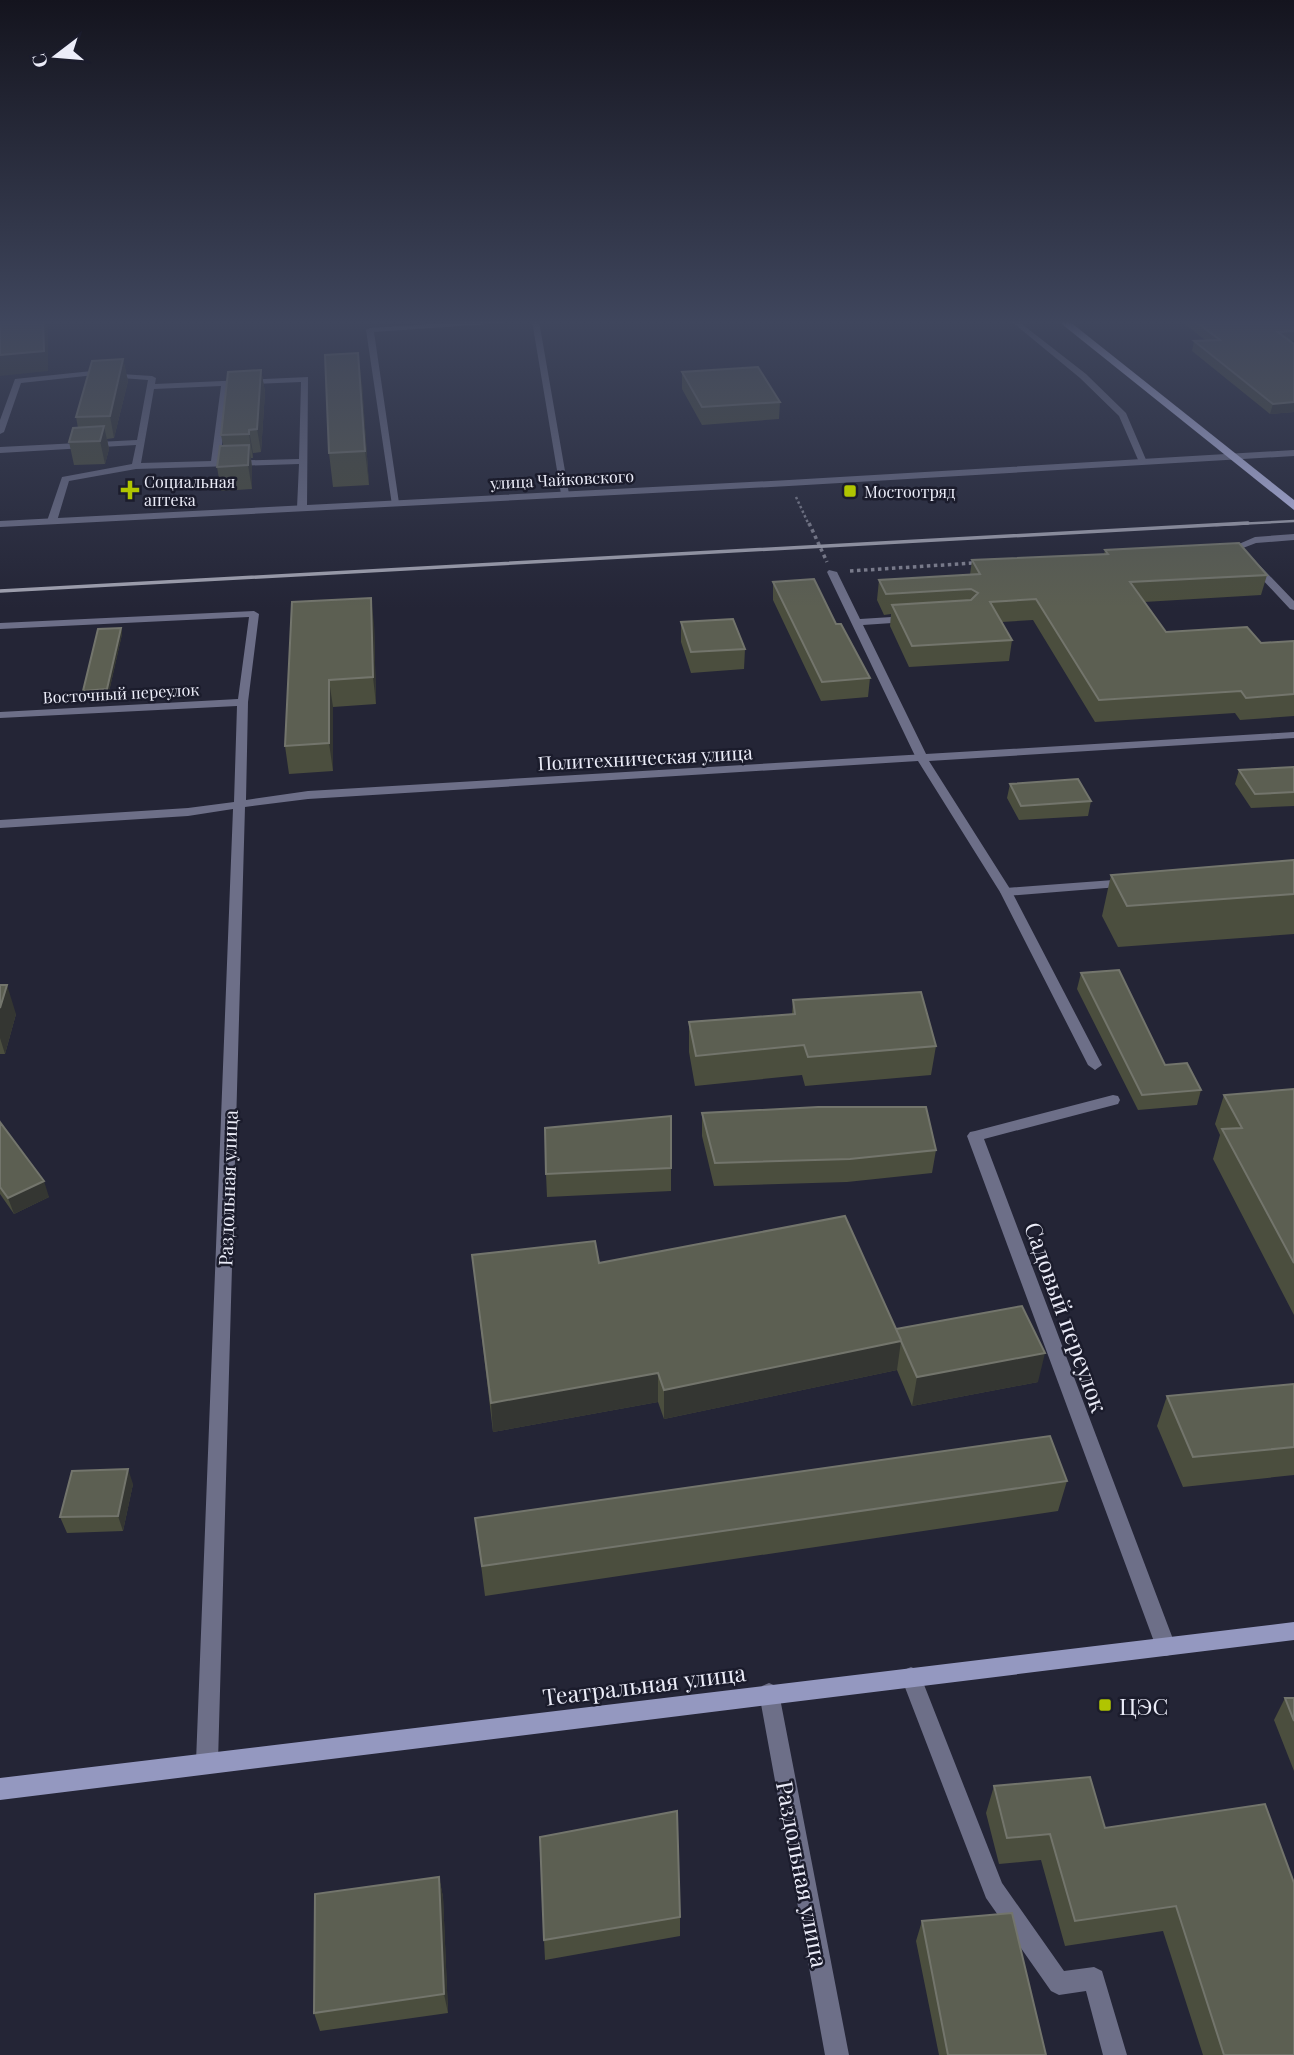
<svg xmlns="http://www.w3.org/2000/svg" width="1294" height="2055" viewBox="0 0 1294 2055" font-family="'Playfair Display',serif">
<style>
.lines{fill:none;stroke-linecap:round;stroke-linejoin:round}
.path-far1{stroke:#818291;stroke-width:2.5;stroke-dasharray:2.5 2.5;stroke-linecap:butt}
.path{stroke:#818291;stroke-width:3.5;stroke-dasharray:3.5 3.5;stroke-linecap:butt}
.service{fill:#6d6f88;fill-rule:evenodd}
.minor{fill:#6d6f88;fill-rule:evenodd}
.tertiary{fill:#6d6f88;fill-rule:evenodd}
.secondary{fill:#9498c0;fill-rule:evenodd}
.trunk{fill:#c3c6f4;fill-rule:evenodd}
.rail-far1{stroke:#a2a3b1;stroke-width:2.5}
.rail{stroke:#a2a3b1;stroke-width:3.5}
.wall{fill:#4b4e3e}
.shaded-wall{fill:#343632}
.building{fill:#5c5f52;stroke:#73756c;stroke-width:2}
.poi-dot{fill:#b0c501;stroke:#1b1c2c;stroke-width:2.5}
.labels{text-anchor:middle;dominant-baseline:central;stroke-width:5;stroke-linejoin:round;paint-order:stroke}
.far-street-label{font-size:16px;fill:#ebecf8;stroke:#1b1c2c}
.far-poi-label{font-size:16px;fill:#ebecf8;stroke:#1b1c2c;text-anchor:start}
.street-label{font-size:19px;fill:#ebecf8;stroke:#1b1c2c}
.near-street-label{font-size:23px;fill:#ebecf8;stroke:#1b1c2c}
.near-poi-label{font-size:23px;fill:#ebecf8;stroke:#1b1c2c;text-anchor:start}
</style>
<rect width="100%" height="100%" fill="#242536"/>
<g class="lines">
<path class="path-far1" d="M796,497L809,525"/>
<path class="path" d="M809,523L827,562
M850,571L974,563"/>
<path class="service" d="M477,321H507L503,323L374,332L399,503L392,505L366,330L370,328Z
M532,321H539L569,494L565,497L561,494Z
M1011,321H1018L1086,374L1126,413L1147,462L1146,464L1139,462L1119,416L1080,378Z
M92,371H95V375L21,383L4,432L0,434V420L15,379Z
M105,373L152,376L156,378L155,384L308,377L307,508L302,511L297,508L299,464L136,469L69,481L57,521L49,523L47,521L62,477L132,464L136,445L0,453V447L137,440L148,380L108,377L104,375ZM301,382L299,459L220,461L229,385ZM221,386L211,461L141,463L154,389Z
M1294,534V540L1256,543L1243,548L1294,601V610L1290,609L1232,547L1255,537Z
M829,570L837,572L860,619L907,616L912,619L907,622L863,625L928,758L926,760L922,761L916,758L827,572Z
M1127,879L1133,883L1131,886L1006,896L1000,892L1006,888Z
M911,1667L918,1670L921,1677L1002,1883L1064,1971L1094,1967L1102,1971L1127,2055H1103L1086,1991L1059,1995L1051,1991L986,1898L901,1677L904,1670Z"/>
<path class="minor" d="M254,611L259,614L248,702L246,800L308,791L1294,732V738L929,761L1012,892L1102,1065L1095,1070L1088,1065L1000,892L918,761L308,799L245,807L218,1762L214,1769L207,1772L200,1769L196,1762L233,809L188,816L0,828V820L188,808L234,802L237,706L0,718V712L238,699L249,617L0,629V623Z
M1113,1095L1118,1096L1120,1100L1118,1104L984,1139L1176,1647L1173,1654L1166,1656L1159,1654L1156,1647L967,1136L970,1132L975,1131Z
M769,1683L776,1686L779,1693L849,2055H825L759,1693L762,1686Z"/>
<path class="tertiary" d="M1294,450V456L789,486L0,527V521L789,480Z"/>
<path class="secondary" d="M1294,1622V1640L0,1800V1778Z"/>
<path class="trunk" d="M1058,321H1069L1294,500V510Z"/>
<path class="rail-far1" d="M1216,525L1294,521"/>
<path class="rail" d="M0,591L1248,523"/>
</g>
<path class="wall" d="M1181,321H1294V341H1290L1294,344V412L1270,414L1192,351L1194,341L1205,340Z
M123,359L128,381L114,438L107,439L109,449L105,464L74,465L69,442L78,428L76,417Z
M261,370L265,392L261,452L253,453V458H251L252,468V489L221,491L217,467L223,445L221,435Z
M682,372L780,402L779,419L702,425L682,389Z
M362,384L369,485L333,487L329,453Z
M1105,550L1267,575L1261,595L1144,602L1166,632L1261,643L1294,641V716L1240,720L1235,713L1095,722L1033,620L1002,622L1012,640L1009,661L909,667L890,626L891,614L884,615L877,600L879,580L970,575L972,560L1104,554Z
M773,582L836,624L870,678L868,697L821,701L773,600Z
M292,602L374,623L376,704L333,707V771L289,774L285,746Z
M681,622L745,649L744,669L691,673L681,642Z
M121,628L122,634L108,696L85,698L83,691Z
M1294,767V806L1251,808L1235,784L1239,770Z
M1010,784L1091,801L1088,816L1019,820L1007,798Z
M1294,860V934L1118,947L1102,916L1111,875Z
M1081,973L1165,1065L1201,1090L1197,1105L1138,1110L1077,989Z
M793,1000L936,1046L931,1075L805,1086L802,1075L695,1086L689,1052V1022L792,1014Z
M0,1008L16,1014L5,1054H0Z
M1294,1089V1315L1213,1159L1220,1135L1215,1124L1224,1095Z
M702,1113L936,1150L932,1173L847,1182L714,1186L702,1136Z
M0,1122L49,1197L14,1214L0,1194Z
M671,1168V1191L547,1197L546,1174Z
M472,1255L599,1263L896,1329L1038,1382L912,1406L897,1370L664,1419L658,1402L493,1432Z
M1294,1384V1475L1183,1487L1157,1426L1167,1396Z
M1067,1481L1058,1511L485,1596L475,1518Z
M133,1484L123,1531L67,1533L60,1517Z
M1285,1698H1294V1771L1274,1720Z
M994,1786L1105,1828L1294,1883V2055H1203L1163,1931L1065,1946L1041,1860L999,1864L986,1813Z
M439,1877L443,1897L448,2013L320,2031L314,2013Z
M680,1917V1936L545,1960L544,1940Z
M922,1921L1046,2055H939L916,1941Z"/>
<path class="shaded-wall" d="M43,321H48V371L0,376V355Z
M358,353L362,384L369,485L365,451Z
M123,359L128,381L114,438L110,416Z
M261,370L265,392L261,452L257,429Z
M1294,402V412L1270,414L1273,404Z
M104,426L109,449L105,464L100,441Z
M249,430L253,453V458L249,434Z
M249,445L252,468V489L248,465Z
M371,598L374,623L376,704L373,677Z
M121,628L122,634L108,696L107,689Z
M329,680L333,707V771L329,743Z
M7,985L16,1014L5,1054L0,1038V1008Z
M44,1181L49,1197L14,1214L8,1198Z
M901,1341L897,1370L664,1419V1390Z
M1045,1353L1038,1382L912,1406L917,1377Z
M658,1373V1402L493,1432L491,1403Z
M128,1469L133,1484L123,1531L118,1516Z
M439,1877L443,1897L448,2013L444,1994Z"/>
<path class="building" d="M0,321H43L44,351L0,355Z
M1195,321H1294V331L1278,332L1294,344V402L1273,404L1194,341L1220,340Z
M358,353L365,451L329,453L325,355Z
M123,359L110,416L76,417L92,361Z
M758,367L780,402L702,407L682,372Z
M261,370L257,429L249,430V434L221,435L228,372Z
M104,426L100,441L69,442L73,428Z
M249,445L248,465L217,467L220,446Z
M1239,543L1267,575L1130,582L1166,632L1247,627L1261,643L1294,641V694L1246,698L1241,691L1099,700L1036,599L990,602L1012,640L912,646L892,605L971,600L978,593L971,589L886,594L879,580L980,574L972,560L1108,554L1105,550Z
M814,579L836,624H841L870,678L822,682L773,582Z
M371,598L373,677L329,680V743L285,746L292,602Z
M733,619L745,649L691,652L681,622Z
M121,628L107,689L83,691L98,629Z
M1294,767V792L1255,794L1239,770Z
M1078,779L1091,801L1021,806L1010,784Z
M1294,860V894L1127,906L1111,875Z
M1119,970L1165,1065L1187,1063L1201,1090L1142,1095L1081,973Z
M0,985H7L0,1008Z
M921,992L936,1046L808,1057L804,1045L696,1056L689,1022L795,1014L793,1000Z
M1294,1089V1263L1222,1129L1242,1128L1224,1095Z
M818,1107H926L936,1150L850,1159L715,1163L702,1113Z
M671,1116V1168L546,1174L545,1128Z
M0,1122L44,1181L8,1198L0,1187Z
M845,1216L901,1340L896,1329L1022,1306L1045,1353L917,1377L901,1341L664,1390L658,1373L491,1403L472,1255L595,1241L599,1263Z
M1294,1384V1447L1193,1457L1167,1396Z
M1050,1436L1067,1481L482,1566L475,1518Z
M128,1469L118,1516L60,1517L72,1471Z
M1285,1698H1294V1721Z
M1090,1777L1105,1828L1265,1804L1294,1883V2055H1224L1176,1906L1075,1921L1050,1834L1007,1838L994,1786Z
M677,1811L680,1917L544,1940L540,1837Z
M439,1877L444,1994L314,2013L315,1894Z
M1012,1913L1046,2055H948L922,1921Z"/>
<linearGradient id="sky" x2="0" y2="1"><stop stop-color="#14141e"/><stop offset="0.53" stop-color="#3f465d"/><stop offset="1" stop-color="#3f465d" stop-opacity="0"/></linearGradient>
<rect width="1294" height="608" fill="url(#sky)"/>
<g class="poi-dot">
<path d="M126.5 479.5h7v7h7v7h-7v7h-7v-7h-7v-7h7z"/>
<rect x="843" y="484" width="14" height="14" rx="3.5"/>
<rect x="1098" y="1698" width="14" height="14" rx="3.5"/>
</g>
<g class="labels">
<g class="far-street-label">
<text transform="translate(562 479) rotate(-3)">улица Чайковского</text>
<text transform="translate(121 693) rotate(-3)">Восточный переулок</text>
</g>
<g class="far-poi-label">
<text x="144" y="481">Социальная<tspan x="144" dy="18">аптека</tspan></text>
<text x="864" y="491">Мостоотряд</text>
</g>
<g class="street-label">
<text transform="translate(645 757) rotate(-3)">Политехническая улица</text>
<text transform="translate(227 1188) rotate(-88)">Раздольная улица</text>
</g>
<g class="near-street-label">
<text transform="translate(1067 1317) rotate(70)">Садовый переулок</text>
<text transform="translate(644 1684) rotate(-7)">Театральная улица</text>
<text transform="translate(803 1874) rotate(79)">Раздольная улица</text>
</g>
<g class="near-poi-label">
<text x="1119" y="1705">ЦЭС</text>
</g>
</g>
<g transform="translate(56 56) rotate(254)" stroke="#1b1c2c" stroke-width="5" paint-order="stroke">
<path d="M0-5L12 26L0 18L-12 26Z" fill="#ebecf8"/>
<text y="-10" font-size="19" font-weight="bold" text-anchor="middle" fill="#ebecf8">С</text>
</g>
</svg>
